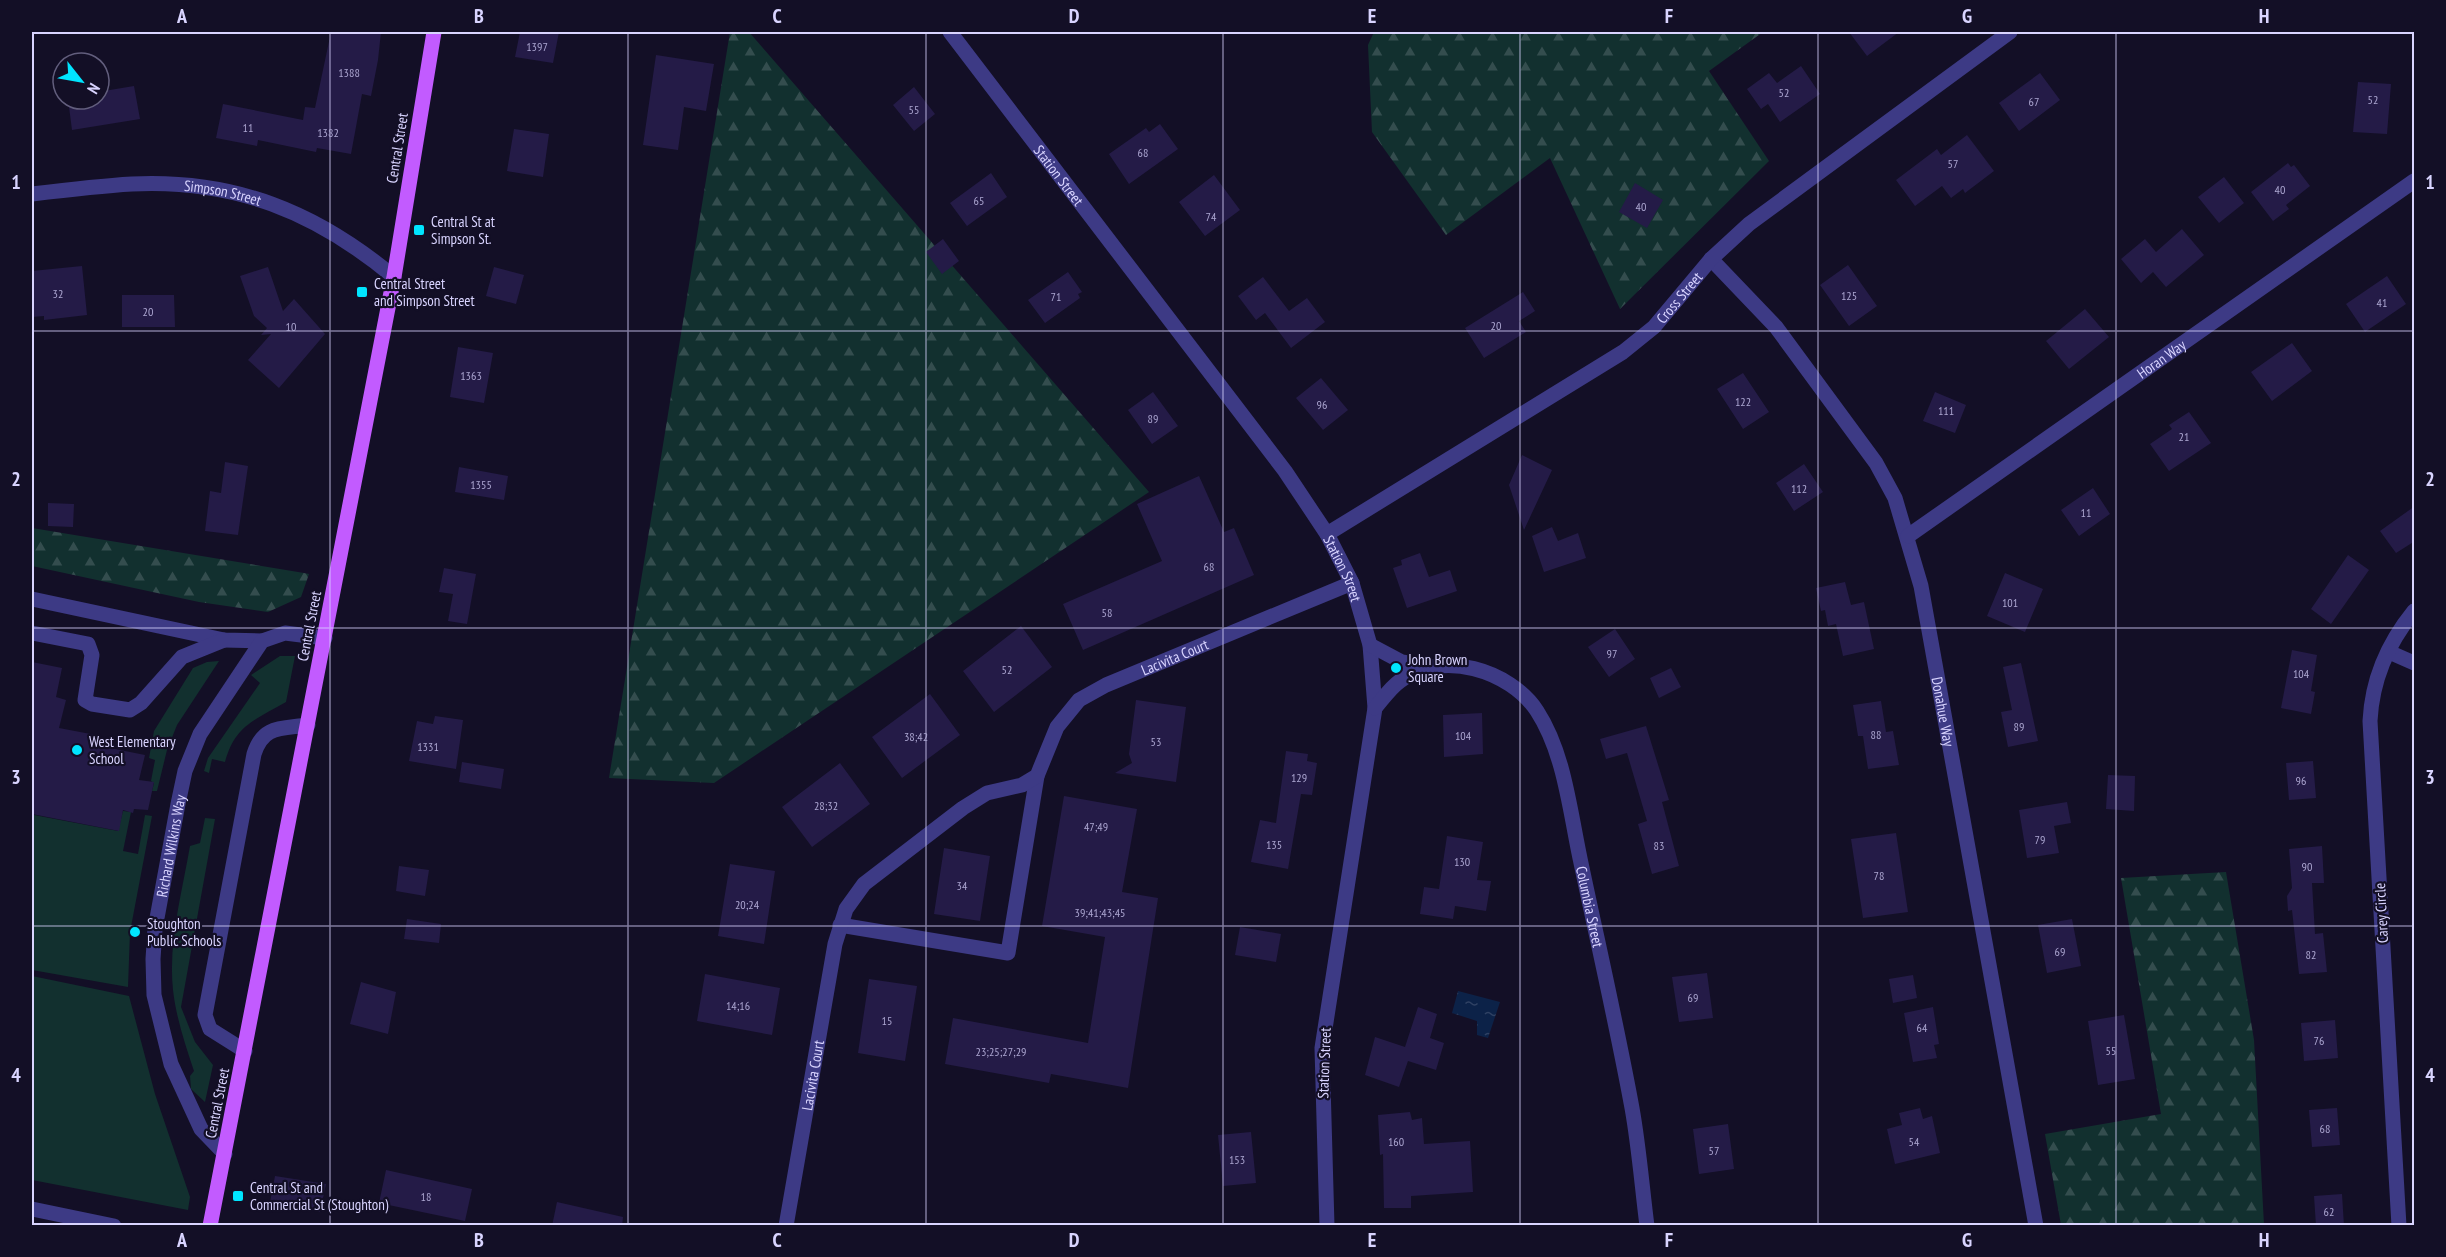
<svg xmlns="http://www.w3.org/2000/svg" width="2446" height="1257" viewBox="0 0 2446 1257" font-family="'PT Sans Narrow',sans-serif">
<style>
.green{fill:#12302f}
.forest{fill:url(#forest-firs)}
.water{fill:url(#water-ripples)}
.building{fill:#241b47}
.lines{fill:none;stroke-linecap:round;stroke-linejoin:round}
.minor{stroke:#3d3a85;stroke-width:15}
.major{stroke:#c25bff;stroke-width:15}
.grid{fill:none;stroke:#d9d4ff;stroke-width:1.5;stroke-opacity:0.55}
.poi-dot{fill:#00e5ff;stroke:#130f26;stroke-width:2}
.labels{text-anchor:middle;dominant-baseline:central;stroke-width:4.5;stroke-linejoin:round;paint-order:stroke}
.number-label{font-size:12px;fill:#aca6d1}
.street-label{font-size:15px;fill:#d9d4ff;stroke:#130f26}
.poi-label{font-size:15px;fill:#d9d4ff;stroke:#130f26;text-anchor:start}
.neatline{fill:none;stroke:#d9d4ff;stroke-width:2}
.grid-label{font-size:20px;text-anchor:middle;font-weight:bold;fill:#d9d4ff}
</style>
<defs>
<pattern id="forest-firs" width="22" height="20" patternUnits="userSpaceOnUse" patternTransform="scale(1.5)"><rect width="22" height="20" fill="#12302f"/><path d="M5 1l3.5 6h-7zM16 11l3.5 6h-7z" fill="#344d4e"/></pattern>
<pattern id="water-ripples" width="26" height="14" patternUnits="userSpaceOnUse" patternTransform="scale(1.5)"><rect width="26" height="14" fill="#0c2248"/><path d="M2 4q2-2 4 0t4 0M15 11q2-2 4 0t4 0" fill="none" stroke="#2f4163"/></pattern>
</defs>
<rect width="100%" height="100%" fill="#130f26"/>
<path class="green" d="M280,656H295L286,702C255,720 235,725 225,762L212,759L209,773L204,771L208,758L260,683L251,675Z
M219,661L177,725L167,750L157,791H152L154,783L151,781L155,760L149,758L154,731L193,668L207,662Z
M123,811L131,812L123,851L138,854L145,815L152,816L130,932L128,987L32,970V828L34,815L118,831Z
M205,818L215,819L181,1007L195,1042L213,1065L205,1102L191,1089L190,1076L194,1071C185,1044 176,1017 173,990C168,942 182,893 190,846L200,843Z
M32,976L129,996L155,1094L190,1197L188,1210L32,1180Z"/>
<path class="forest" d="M730,32H749L1149,492L714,783L609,778Z
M1374,32H1763L1709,71L1769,161L1620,309L1550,158L1446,235L1372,132L1368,45Z
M32,528L304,573L309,574L301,597L268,612L199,602L32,566Z
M2226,872L2254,1040L2264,1225H2061L2045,1134L2161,1114L2121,878Z"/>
<path class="water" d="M1458,991L1500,1002L1488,1038L1477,1035V1021L1452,1013Z"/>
<path class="building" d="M331,32H381L378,60L371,96L362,94L351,154L317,148L316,152L258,140L257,146L216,138L223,104L303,120L305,107L315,108Z
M520,32H559L553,63L515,57Z
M1849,32H1899L1867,56Z
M656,55L714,64L706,111L684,107L678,150L643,145Z
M99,61L104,91L134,86L140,119L72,130L68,99H99V63H89Z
M1801,66L1820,94L1780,122L1768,104L1761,109L1747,89L1769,73L1777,83Z
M2040,73L2060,100L2019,131L1999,103Z
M2358,82L2391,84L2387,134L2353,132Z
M914,87L935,114L914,131L893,105Z
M1160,124L1178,149L1129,184L1109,154L1146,128L1149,132Z
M514,129L549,134L543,177L507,171Z
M1967,135L1994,171L1965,193L1963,189L1951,198L1942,186L1915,206L1896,180L1937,149L1941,155Z
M2288,163L2291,167L2294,165L2310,186L2286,205L2289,209L2273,221L2251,192Z
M991,173L1007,197L967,226L950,203Z
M1214,175L1240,210L1205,236L1179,202Z
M2224,177L2244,203L2219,223L2198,197Z
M1635,183L1663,200L1647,228L1619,212Z
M2182,229L2204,255L2166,287L2153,272L2141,283L2121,259L2145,239L2156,252Z
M943,239L959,261L942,274L926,252Z
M1848,265L1877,306L1849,326L1820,285Z
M82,266L87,315L44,320V316L32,317V271Z
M268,267L283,311L294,299L325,334L279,388L248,360L271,334L261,335L267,328L254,316L240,276Z
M494,267L524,275L516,304L486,296Z
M1068,272L1082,292L1078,294L1080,298L1045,323L1028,300Z
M2387,276L2406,304L2365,332L2346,304Z
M1263,277L1289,311L1307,298L1325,322L1291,348L1265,313L1256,320L1238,296Z
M1523,292L1535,311L1519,321L1526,332L1484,358L1465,328Z
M122,295H174L175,327H122Z
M2085,309L2109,337L2069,369L2046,341Z
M2292,343L2312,371L2272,401L2251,372Z
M458,347L493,353L484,403L450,397Z
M1743,373L1769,412L1743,429L1717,389Z
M1321,378L1348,410L1323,430L1296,398Z
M1153,392L1178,426L1152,444L1128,410Z
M1935,392L1966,405L1955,433L1923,421Z
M2189,412L2211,443L2169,471L2150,444L2172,429L2169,425Z
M1522,455L1552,470L1524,530L1509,485Z
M225,462L248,466L238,535L205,531L210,491L221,493Z
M1804,464L1823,492L1794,511L1776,483Z
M459,467L508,476L504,500L455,492Z
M1199,476L1224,532L1234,528L1254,575L1083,650L1063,604L1162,561L1137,504Z
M2093,488L2110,514L2079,536L2061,510Z
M48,503L74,504L73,527L48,526Z
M2415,506V541L2396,553L2380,531Z
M1552,527L1558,541L1578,533L1586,558L1544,572L1532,536Z
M1420,553L1429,577L1450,570L1457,591L1407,608L1393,568L1402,565L1401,560Z
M2348,555L2369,570L2331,624L2311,609Z
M444,568L476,574L467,624L448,621L453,594L439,592Z
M2005,573L2043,589L2025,632L1987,616Z
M1845,582L1851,605L1864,602L1874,649L1843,656L1836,624L1828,626L1825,610L1821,611L1816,588Z
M1021,626L1052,667L994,712L963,671Z
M1615,629L1635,659L1609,677L1588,647Z
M2292,650L2317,655L2311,691L2315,692L2311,714L2281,708Z
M32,662L62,668L56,697L66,700L59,728L101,736L100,746L145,755L139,780L154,782L148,810L134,809L133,813L123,810L119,831L32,814Z
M2021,663L2038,741L2008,747L2001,712L2012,710L2003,667Z
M1671,668L1681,687L1659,698L1650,678Z
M930,694L960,735L902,778L872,737Z
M1136,700L1186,707L1176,782L1115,773L1132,763L1129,754Z
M1881,701L1886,732L1893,731L1899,765L1868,769L1863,736H1858L1853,705Z
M1482,713L1483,754L1444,757L1443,715Z
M435,716L463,720L456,769L409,761L417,721L433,724Z
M1646,726L1669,800L1662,802L1679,866L1652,874L1638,824L1647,821L1627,753L1606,759L1600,739Z
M1286,751L1308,754L1307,761L1317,763L1312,795L1301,794L1288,869L1251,862L1260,820L1276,823Z
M2313,761L2316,798L2289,800L2286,763Z
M462,762L504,769L501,789L459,782Z
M840,763L870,804L812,847L782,807Z
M2108,775L2135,776L2134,811L2106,809Z
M1064,796L1137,809L1122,892L1158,898L1128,1088L1051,1074L1049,1083L945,1064L953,1018L1088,1043L1105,937L1042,926Z
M2067,802L2071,823L2054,826L2059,853L2027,858L2019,810Z
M1896,833L1908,912L1863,918L1851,839Z
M1447,836L1483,842L1477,880L1491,881L1486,911L1455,906L1453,919L1420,914L1424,887L1439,889Z
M2322,846L2324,883H2312L2315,934L2323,933L2327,972L2299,974L2292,910L2288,911L2287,896L2292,888L2289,849Z
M944,848L990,856L980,921L934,914Z
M730,864L775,871L764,944L718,936Z
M399,866L429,870L425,896L396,891Z
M407,919L441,924L439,943L404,939Z
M2072,919L2081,966L2047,973L2038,925Z
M1240,927L1281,934L1276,962L1235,955Z
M1707,973L1713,1018L1679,1022L1672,977Z
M705,974L780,988L772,1035L697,1021Z
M1913,975L1917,998L1893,1003L1889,979Z
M869,979L917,986L905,1061L858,1053Z
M361,982L396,992L388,1034L350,1024Z
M1418,1007L1437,1014L1430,1038L1444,1043L1436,1070L1408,1061L1399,1087L1365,1075L1375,1037L1405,1047Z
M1933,1007L1939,1044L1934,1045L1937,1058L1913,1062L1904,1013Z
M2124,1015L2135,1079L2098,1085L2088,1021Z
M2335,1020L2338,1058L2304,1061L2301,1023Z
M1920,1108L1923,1119L1932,1116L1940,1153L1895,1164L1887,1129L1902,1125L1899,1113Z
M2337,1108L2340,1145L2312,1147L2309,1110Z
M1410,1112L1412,1120L1422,1118L1424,1144L1470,1141L1473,1192L1411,1196V1208H1384L1383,1154L1380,1155L1378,1115Z
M1728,1124L1734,1169L1699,1174L1693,1129Z
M1251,1132L1256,1183L1223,1186L1218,1135Z
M386,1170L472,1189L465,1221L379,1203Z
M275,1176L326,1184L320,1212L270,1202Z
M2342,1194L2344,1226H2316L2314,1196Z
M557,1202L623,1217L622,1226H552Z"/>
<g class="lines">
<g class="minor">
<path id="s1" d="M950,32L1285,471L1327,534L1352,583L1370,645L1375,708L1322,1048L1327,1226"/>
<path id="s2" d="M32,194C65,190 99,186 132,184C235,179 316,212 394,277"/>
<path id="s3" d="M1711,259L1776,327L1876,463L1895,498L1921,586L2036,1226"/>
<path id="s4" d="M1327,534L1623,352L1654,327L1711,259L1749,224L2010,32"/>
<path id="s5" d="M1908,536L2414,181"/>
<path d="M32,599L224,640L262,641"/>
<path d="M32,633L88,644L92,655L85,700L92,704L130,710L141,703L182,657L224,640"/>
<path d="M1370,645L1402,662L1431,667"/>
<path d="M2389,652L2414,663"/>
<path id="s6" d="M1375,708C1383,699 1390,688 1400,681C1441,649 1510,670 1537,711C1565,754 1570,813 1581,863C1598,944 1617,1026 1632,1108C1639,1147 1642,1187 1647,1226"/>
<path d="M840,925L1008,953L1037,776"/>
<path d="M245,1051L210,1029L205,1015L254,754C263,725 281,729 308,725"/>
<path id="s7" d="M225,1154L201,1129L171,1064L154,995L153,959L155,929L178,804L185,771L200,734L262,641L285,633L325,638"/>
<path d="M32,1209L114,1226"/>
<path id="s8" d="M786,1226L835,944L846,909L864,884L963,808L987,793L1022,785L1037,776L1057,727L1079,700L1106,685L1352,583"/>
<path d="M2399,1226L2370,721C2372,680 2388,643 2414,611"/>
</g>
<path class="major" d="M210,1226L394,277L434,32"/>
</g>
<path class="grid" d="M330,32V1226M628,32V1226M926,32V1226M1223,32V1226M1520,32V1226M1818,32V1226M2116,32V1226M32,331H2414M32,628H2414M32,926H2414"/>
<g class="poi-dot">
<rect x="413" y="224" width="12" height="12" rx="3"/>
<rect x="356" y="286" width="12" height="12" rx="3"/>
<circle cx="1396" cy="668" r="6"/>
<circle cx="77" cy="750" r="6"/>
<circle cx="135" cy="932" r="6"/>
<rect x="232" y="1190" width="12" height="12" rx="3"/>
</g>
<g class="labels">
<g class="number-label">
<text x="537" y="46">1397</text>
<text x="349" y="72">1388</text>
<text x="1784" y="92">52</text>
<text x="2373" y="99">52</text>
<text x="2034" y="101">67</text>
<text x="914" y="109">55</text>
<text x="248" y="127">11</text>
<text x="328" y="132">1382</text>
<text x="1143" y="152">68</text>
<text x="1953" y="163">57</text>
<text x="2280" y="189">40</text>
<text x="979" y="200">65</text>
<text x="1641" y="206">40</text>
<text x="1211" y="216">74</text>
<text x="58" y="293">32</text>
<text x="1849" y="295">125</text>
<text x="1056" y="296">71</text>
<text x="2382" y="302">41</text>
<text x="148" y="311">20</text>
<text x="1496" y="325">20</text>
<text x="291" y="326">10</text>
<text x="471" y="375">1363</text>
<text x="1743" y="401">122</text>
<text x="1322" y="404">96</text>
<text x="1946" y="410">111</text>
<text x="1153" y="418">89</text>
<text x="2184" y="436">21</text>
<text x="481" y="484">1355</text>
<text x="1799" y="488">112</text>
<text x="2086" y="512">11</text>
<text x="1209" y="566">68</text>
<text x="2010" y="602">101</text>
<text x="1107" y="612">58</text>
<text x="1612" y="653">97</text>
<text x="1007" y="669">52</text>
<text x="2301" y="673">104</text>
<text x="2019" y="726">89</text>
<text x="1876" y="734">88</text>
<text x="1463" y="735">104</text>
<text x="916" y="736">38;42</text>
<text x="1156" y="741">53</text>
<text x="428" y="746">1331</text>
<text x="1299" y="777">129</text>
<text x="2301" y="780">96</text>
<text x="826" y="805">28;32</text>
<text x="1096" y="826">47;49</text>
<text x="2040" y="839">79</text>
<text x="1274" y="844">135</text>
<text x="1659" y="845">83</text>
<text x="1462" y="861">130</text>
<text x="2307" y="866">90</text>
<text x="1879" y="875">78</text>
<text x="962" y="885">34</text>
<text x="747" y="904">20;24</text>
<text x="1100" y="912">39;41;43;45</text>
<text x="2060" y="951">69</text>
<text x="2311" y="954">82</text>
<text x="1693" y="997">69</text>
<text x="738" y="1005">14;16</text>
<text x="887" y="1020">15</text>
<text x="1922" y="1027">64</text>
<text x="2319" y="1040">76</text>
<text x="2111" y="1050">55</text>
<text x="1001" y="1051">23;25;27;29</text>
<text x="2325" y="1128">68</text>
<text x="1396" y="1141">160</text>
<text x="1914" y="1141">54</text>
<text x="1714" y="1150">57</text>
<text x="1237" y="1159">153</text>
<text x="426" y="1196">18</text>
<text x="2329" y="1211">62</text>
</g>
<g class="street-label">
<text transform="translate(397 148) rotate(-81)">Central Street</text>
<text stroke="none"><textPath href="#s1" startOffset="180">Station Street</textPath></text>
<text stroke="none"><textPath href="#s2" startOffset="192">Simpson Street</textPath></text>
<text stroke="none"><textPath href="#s4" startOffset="426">Cross Street</textPath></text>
<text stroke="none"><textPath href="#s5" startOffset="309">Horan Way</textPath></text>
<text stroke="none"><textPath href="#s1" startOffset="666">Station Street</textPath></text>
<text transform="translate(309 626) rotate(-79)">Central Street</text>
<text stroke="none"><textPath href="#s8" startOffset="753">Lacivita Court</textPath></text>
<text stroke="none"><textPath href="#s3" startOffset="522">Donahue Way</textPath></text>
<text stroke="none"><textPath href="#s7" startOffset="328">Richard Wilkins Way</textPath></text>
<text stroke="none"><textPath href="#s6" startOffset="396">Columbia Street</textPath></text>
<text transform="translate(2381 913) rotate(-93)">Carey Circle</text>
<text transform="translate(1324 1063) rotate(-88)">Station Street</text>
<text stroke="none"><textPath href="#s8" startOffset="153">Lacivita Court</textPath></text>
<text transform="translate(217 1103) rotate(-79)">Central Street</text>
</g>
<g class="poi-label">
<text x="431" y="221">Central St at<tspan x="431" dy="17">Simpson St.</tspan></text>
<text x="374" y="283">Central Street<tspan x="374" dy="17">and Simpson Street</tspan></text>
<text x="1408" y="659">John Brown<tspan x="1408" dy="17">Square</tspan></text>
<text x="89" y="741">West Elementary<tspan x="89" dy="17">School</tspan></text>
<text x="147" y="923">Stoughton<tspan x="147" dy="17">Public Schools</tspan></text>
<text x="250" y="1187">Central St and<tspan x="250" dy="17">Commercial St (Stoughton)</tspan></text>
</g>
</g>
<rect width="2446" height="1257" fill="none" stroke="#130f26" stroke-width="66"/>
<g transform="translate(81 81) rotate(121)"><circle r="28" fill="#130f26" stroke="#625e7d" stroke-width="1.5"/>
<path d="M0-4.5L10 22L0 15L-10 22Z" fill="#00e5ff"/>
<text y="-9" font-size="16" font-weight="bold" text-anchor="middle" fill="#d9d4ff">N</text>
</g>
<rect x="33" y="33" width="2380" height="1191" class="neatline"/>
<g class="grid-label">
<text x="182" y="23">A</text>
<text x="479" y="23">B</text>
<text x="777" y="23">C</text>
<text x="1074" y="23">D</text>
<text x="1372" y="23">E</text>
<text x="1669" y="23">F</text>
<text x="1967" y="23">G</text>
<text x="2264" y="23">H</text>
<text x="16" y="189">1</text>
<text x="2430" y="189">1</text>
<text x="16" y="486">2</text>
<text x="2430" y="486">2</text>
<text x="16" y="784">3</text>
<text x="2430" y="784">3</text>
<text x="16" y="1082">4</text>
<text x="2430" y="1082">4</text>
<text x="182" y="1247">A</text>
<text x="479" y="1247">B</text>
<text x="777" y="1247">C</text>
<text x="1074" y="1247">D</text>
<text x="1372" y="1247">E</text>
<text x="1669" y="1247">F</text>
<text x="1967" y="1247">G</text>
<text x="2264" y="1247">H</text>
</g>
</svg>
